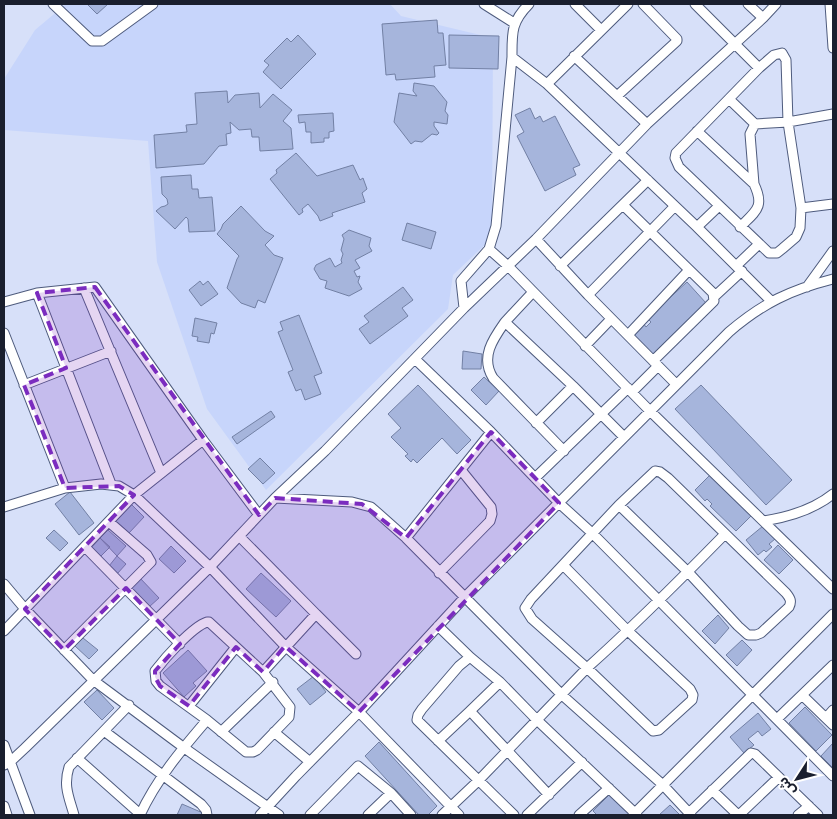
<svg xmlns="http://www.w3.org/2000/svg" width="837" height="819" viewBox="0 0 837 819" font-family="'Asap Condensed','Noto Sans Arabic',sans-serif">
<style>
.built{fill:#c7d5fb}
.building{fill:#a6b5dc;stroke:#7280a4}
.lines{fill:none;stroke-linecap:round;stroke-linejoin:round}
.minor-casing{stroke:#4e5b7d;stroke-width:11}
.minor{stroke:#fff;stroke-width:9}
.marked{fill:#7b2cbf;fill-opacity:0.2;stroke:#7b2cbf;stroke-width:4;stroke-dasharray:10 6;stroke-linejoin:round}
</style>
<rect width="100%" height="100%" fill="#d7e0f9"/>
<path class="built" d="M66,4H390L401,16L493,38L492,238L453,275L448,309L266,490L207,409L157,262L148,141L4,130V79L35,30Z"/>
<path class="building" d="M87,4H108L97,14Z
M437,20L438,33H443L446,65L434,66L435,77L396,80L395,74L386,75L382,24Z
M298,35L316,54L281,89L263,72L269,65L264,61L287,38L291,42Z
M449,35L499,36L498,69L449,68Z
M414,83L434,86L447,102L445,111L448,115L447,124L434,122V126L439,133L437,135L432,134L422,142L415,141L411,144L394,122L399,93L417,96L413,91Z
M227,91L228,103L235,95L259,93L260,108L273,94L292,110L283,121L291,128L293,149L260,151L259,137H252L251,129L239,130L230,122L231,133L226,134L227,145L219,146L204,164L156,168L154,135L187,132L186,125L197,124L195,93Z
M530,108L535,119L540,116L543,122L555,116L580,165L573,168L576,175L545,191L517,136L524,132L515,115Z
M333,113L334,131L329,132V138H324V142L311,143V132H306L305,122L299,123L298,115Z
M296,153L317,176L353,165L360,180L363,178L367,189L362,193L365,202L332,213L333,216L320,221L318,216L308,204L302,209L303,212L299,215L270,179L277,173L276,170Z
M191,175L192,189H198L199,198L212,197L215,231L189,232L188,219L186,217L175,229L156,211L161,207L165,206L168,204L167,199L162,194L161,177Z
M241,206L265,231L274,236L265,245L274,255L283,258L265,303L258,300L255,308L241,303L227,288L237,259L239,256L217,234L221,229L223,224Z
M407,223L436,232L431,249L402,240Z
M349,230L371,238L369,246L372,251L355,260L360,268L354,271L357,277L360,276L358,282L362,289L349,296L325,288L327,281L320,279L314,269L316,265L330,258L335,267L342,263L341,260L343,254L341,250L344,239L342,235Z
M200,281L203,285L208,281L218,294L201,306L189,290Z
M687,282L706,303L652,355L632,334L643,323L646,327L651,322L648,319L653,313Z
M403,287L413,300L402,308L408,316L370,344L359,329L369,322L364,316Z
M299,315L322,373L314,376L321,394L305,400L301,389L296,391L288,372L293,370L278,332L283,330L280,322Z
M195,318L217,323L214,334L211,333L209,343L197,341L198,337L192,336Z
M463,351L482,354L481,369H462Z
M484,377L499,391L486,405L471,390Z
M418,385L471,440L457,454L442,438L417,463L413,459L411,462L405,456L408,454L391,437L401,428L388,414Z
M701,385L792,480L766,505L675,409Z
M271,411L275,417L237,444L232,437Z
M260,458L275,473L263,484L248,469Z
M711,474L752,515L736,531L710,506L712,504L707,499L705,501L695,490Z
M70,492L94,523L79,535L55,504Z
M131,504L144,517L129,533L116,521Z
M763,526L775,539L769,544L772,547L766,552L764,550L758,555L746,540Z
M54,530L68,543L60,551L46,538Z
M108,530L126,546L117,556L100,538Z
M100,538L110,547L100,557L90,549Z
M778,545L793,560L779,574L764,560Z
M171,546L186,561L174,573L159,559Z
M117,556L126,564L117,574L109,566Z
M261,573L291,601L276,617L246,589Z
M139,577L159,598L149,607L130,586Z
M718,615L729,628L715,644L702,631Z
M83,638L98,650L89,659L75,646Z
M742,640L752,650L737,666L726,655Z
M188,650L207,671L193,683L196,686L184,697L163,673Z
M314,676L326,692L310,705L297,689Z
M97,690L114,708L102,720L84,702Z
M805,707L832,735L816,751L789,723Z
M758,713L771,729L762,736L758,731L748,739L754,745L744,753L730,737Z
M379,742L437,806L428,815H419L365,756Z
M833,743V768L821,756Z
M610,794L630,814L629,815H597L593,811Z
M182,804L203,813L202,815H177Z
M670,805L680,815H659Z"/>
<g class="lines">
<g class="minor-casing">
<path id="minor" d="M53,4L92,41H102L153,4
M484,4L514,23
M575,4L601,30
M643,4L677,39V41L617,96L647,124
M695,4L759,68L676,153L675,158L679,167L769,253H777L782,249L796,237L800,228L801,208L788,122L833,114
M748,4L763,18
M830,4L833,48
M574,56L617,96
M512,57L547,84L697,227L771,301
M547,84L628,4
M729,99L755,124
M697,131L754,184L750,134L755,124L788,122L786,60L782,53L774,55L759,68
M623,205L713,293L714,301L653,361
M801,208L833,204
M697,227L719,206
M740,227C756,211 765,207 754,184
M536,239L588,295L676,384
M489,249L508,266L650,411L833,589
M560,266L648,180
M736,266L759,244
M807,287L833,251
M84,288L161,473
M37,293L111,484
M588,295L675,206
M715,296L742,271
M4,302L37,293L95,287L203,440L259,515
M464,308L461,281L489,249L496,226L512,57C512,33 511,22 529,4
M505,322L533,292
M4,333L65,488
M628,335L689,270
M585,346L611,319
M415,359L491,432L559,503L592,533L833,776
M24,385L111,351
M632,392L658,366
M536,423L573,386
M564,451L493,378C480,357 493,339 505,322L573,386L624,437
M535,478L628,388
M275,498L352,502L371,507L406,538L562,695L663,785L691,815
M619,505L688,572L738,626L748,635H756L761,633L789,607C792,601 790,598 786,593L668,478L660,472L655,471L619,505L531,599L525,608L532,619L587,668C635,625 680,580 725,534
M4,507L65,488L101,484L119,486L134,495L210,567L285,646L359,712L459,815
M764,521C789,517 813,510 833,494
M239,536L316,614
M406,538L491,432
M85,547L180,644
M439,573L490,521L492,514L491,507L461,470
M4,584L25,609L93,680L183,747L279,815
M207,622H209L263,672L290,707L289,717L257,750L253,752H246L207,720L160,686L156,681L155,671C165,658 192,627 207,622Z
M438,626L470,657
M4,631L134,495L203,440
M64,650L151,562L147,555L109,522
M263,672L316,614L356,654
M500,682L470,711L549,795
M802,695L833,725
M189,706L236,647
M826,718L833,710
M777,719L833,665
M104,731L201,804L206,810L207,815
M221,732L273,682
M274,732L310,762
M438,741L470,711
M4,745L30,815
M77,758L140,814
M4,765L10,762L25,748L210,567L275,498L325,451L464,308L536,239L647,124L763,18L776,4
M712,790L738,815
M4,806L7,815
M689,813L751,753L755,754L818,815
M74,815C69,797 63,786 69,767L129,705
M140,815C156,780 182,749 207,720
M260,815L296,776L359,712L464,598L729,332C763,303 790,290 833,279
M310,815L358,766L391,793L411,815
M368,815L391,793
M442,815L478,781L587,668L653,731L659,730L692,700L693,695L690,689L628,631L563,565
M514,815L417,720L418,715L422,709L459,666L470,657L500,682L537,720L637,815
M527,815L582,762
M579,815L609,788
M633,815L833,614
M739,815L779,777
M798,815L809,806"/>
</g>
<use href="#minor" class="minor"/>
</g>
<path class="marked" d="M95,287L259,515L275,498L362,504L406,538L491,432L559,503L359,712L285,646L263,672L236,647L189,706L160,686L155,677V671L180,644L126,588L64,650L25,609L134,495L119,486L65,488L24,385L66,368L37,293Z"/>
<rect width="837" height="819" fill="none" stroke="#1a1f2e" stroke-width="10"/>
<g transform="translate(797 779) rotate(234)" stroke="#ffffff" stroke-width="4" paint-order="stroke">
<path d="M0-4L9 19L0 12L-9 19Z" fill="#1a1f2e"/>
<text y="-8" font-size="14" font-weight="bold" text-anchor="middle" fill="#1a1f2e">ش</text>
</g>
</svg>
